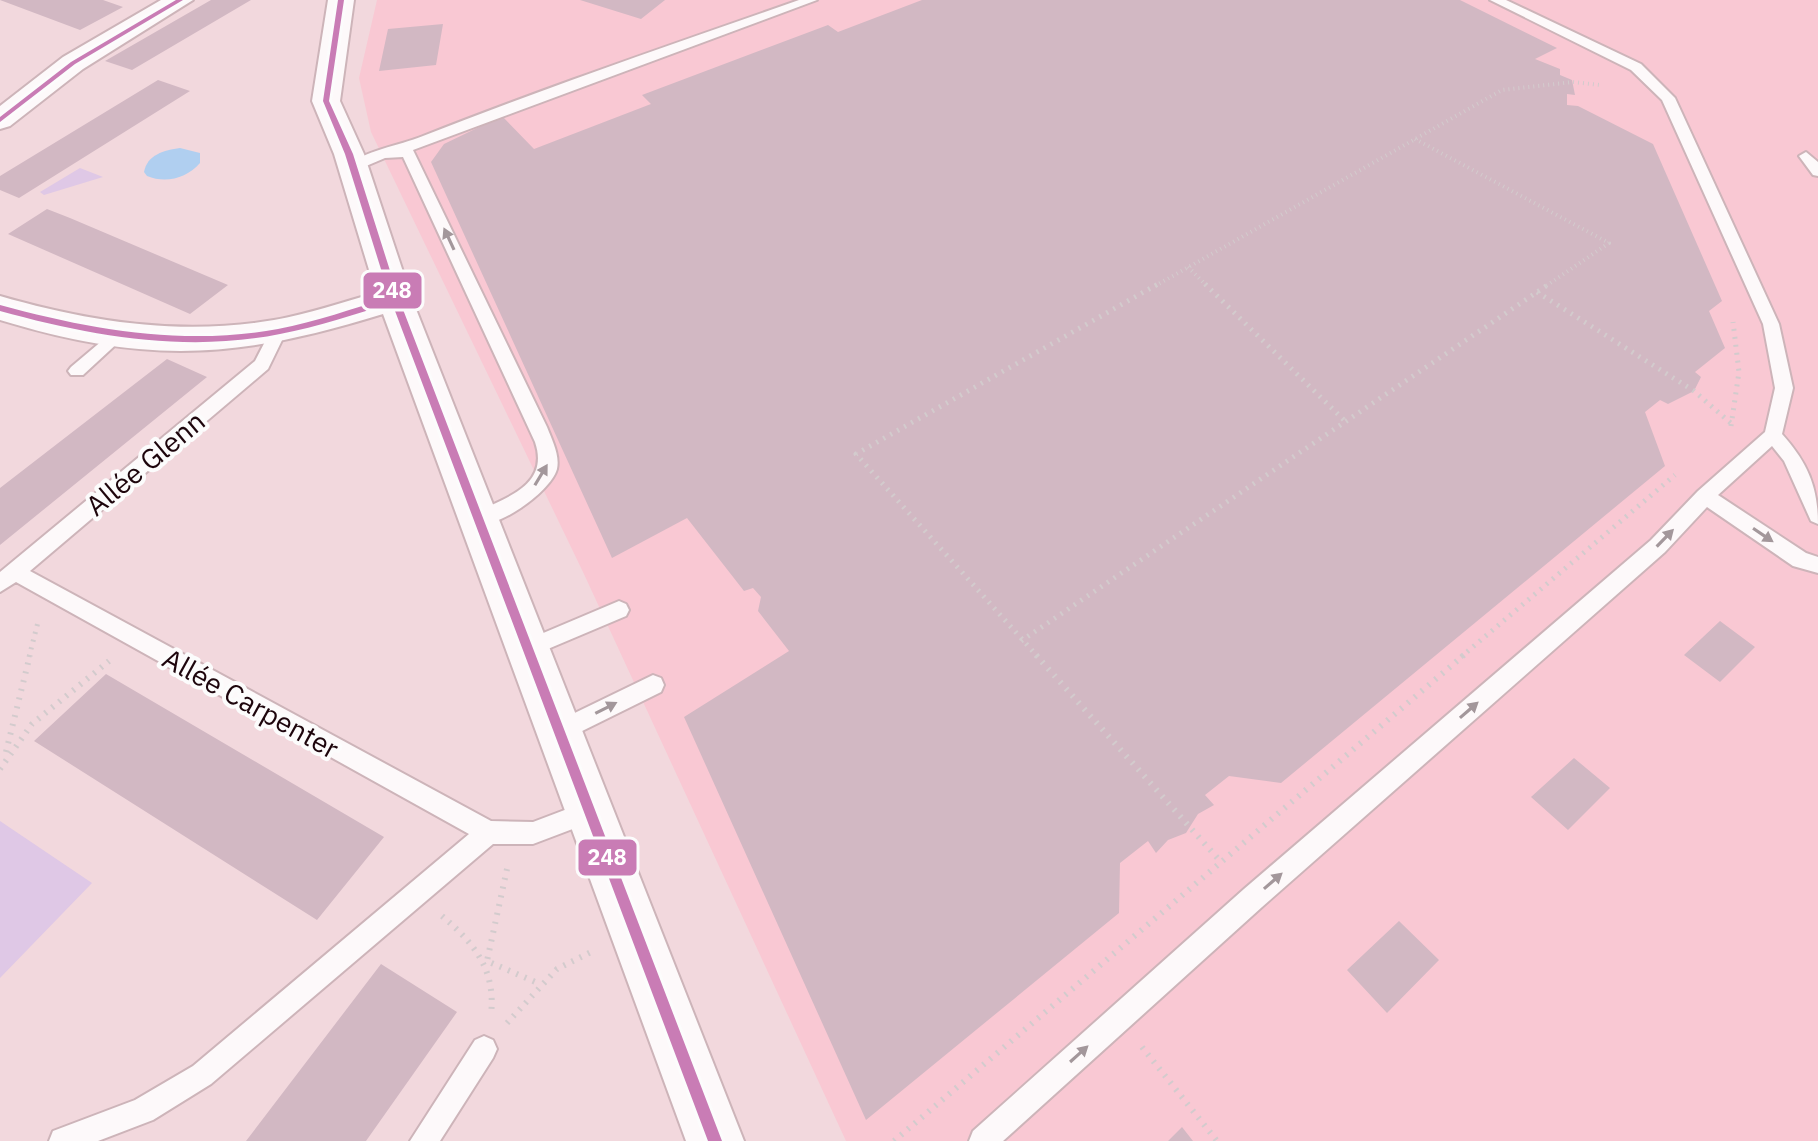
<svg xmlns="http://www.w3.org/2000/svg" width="1818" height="1141" viewBox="0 0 1818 1141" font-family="'IBM Plex Sans',sans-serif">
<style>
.built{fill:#f9c8d3}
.green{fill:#dfc8e6}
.water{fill:#b0cff0}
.building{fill:#d2b8c3}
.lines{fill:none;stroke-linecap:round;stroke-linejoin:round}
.service-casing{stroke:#cdb4b9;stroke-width:4}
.minor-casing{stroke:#cdb4b9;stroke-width:4}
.path-far2{stroke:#d3cbcd;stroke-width:4;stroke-dasharray:1 4;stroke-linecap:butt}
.path-far1{stroke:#d3cbcd;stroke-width:5;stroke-dasharray:2 6;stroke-linecap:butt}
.path{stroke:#d3cbcd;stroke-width:6;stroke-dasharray:2 7;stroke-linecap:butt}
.service{fill:#fdf9fa;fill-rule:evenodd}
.minor{fill:#fdf9fa;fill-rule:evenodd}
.bus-1-casing{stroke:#fcfcfc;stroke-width:6}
.bus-1{fill:#c97cb5;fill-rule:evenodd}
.oneway{fill:#a3979b}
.labels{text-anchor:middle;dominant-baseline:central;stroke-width:8;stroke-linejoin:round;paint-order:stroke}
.street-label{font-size:28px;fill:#1d050c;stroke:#fcfcfc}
.line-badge{stroke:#fcfcfc;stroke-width:3}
.badge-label{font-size:22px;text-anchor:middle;font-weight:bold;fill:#fff}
</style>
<rect width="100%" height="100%" fill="#f2d8dd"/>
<path class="built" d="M377,0H1818V1141H846L583,572L371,132L359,78Z"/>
<path class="green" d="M80,168L103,177L44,195L40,192Z
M0,821L92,883L0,978Z"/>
<path class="water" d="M180,148L200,153V163C187,178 166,184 147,176L144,172C147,155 164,150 180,148Z"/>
<path class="building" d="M0,0H103L123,7L80,30Z
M211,0H251L132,70L105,61Z
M580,0H665L641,19Z
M922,0H1460L1557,48L1535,59L1560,69V75L1572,80L1575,95L1567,94V105L1578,106L1653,144L1722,301L1709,311L1725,348L1695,372L1701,377L1694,391L1668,404L1660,400L1645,412L1665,466L1281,783L1229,776L1205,795L1214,805L1198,814L1186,833L1168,840L1156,853L1148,841L1120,863L1119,913L866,1120L684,717L789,651L758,611L761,597L753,588L744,591L687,518L612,558L431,162L444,144L502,116L534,149L651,104L642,95L828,25L838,32Z
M443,24L436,65L379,71L388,29Z
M158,80L190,91L19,198L0,190V176Z
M47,209L70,218L228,285L190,314L8,234Z
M167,359L207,377L0,545V488Z
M1720,621L1755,647L1720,682L1684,655Z
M106,674L384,837L317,920L34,741Z
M1574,758L1610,788L1568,830L1531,797Z
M1399,921L1439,960L1387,1013L1347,970Z
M381,964L457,1012L366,1141H246Z
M1182,1127L1193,1141H1168Z"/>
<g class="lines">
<g class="service-casing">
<path id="service" d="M799,0H817L413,150L547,427C552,440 560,455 557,469C551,492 494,532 472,524L469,519L472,514C505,498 550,486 535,442L403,157L385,158L352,172L345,168C364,150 399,146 423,136C547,87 674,44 799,0Z
M1490,0H1506L1641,64L1675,98L1779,324L1793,388L1782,434C1807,462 1818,486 1818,524L1811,521L1784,461L1772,446L1718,495L1806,553L1818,557V573L1793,566L1707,507L1665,552L1262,907L1003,1141H969L973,1131L1244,889L1651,540L1698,491L1765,432L1775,388L1763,324L1662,100L1631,70Z
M1806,152L1818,162V176L1813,175L1799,156Z
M278,326L286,332L268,369L30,571L491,821L533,822L591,800L599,803L603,811L599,819L533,844H493L211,1084L153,1120L98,1141H49L53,1131L135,1100L193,1066L469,834L16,582L0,592V572L255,361L272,328Z
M116,329L124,335L122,339L83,375H71L68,371L71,367Z
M619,601L626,604L629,610L626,616L536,654L529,657L522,654L518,648L522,642Z
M653,675L661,678L664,685L661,692L568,738L560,741L552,738L549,731L552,724Z
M484,1036L493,1040L497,1049L493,1058L440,1141H410L475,1040Z"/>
</g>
<g class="minor-casing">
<path id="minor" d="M161,0H193L83,69L10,126L0,129V106L63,57Z
M328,0H354L340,101L364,154L412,299L744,1141H686L383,314C237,359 148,365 0,320V296C90,322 181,336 274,320C309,314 342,302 376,293L334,154L312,101Z"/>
</g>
<path class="path-far2" d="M1415,139L1609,243L1546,286
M1188,267L1207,286
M1155,286L1502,90L1573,82L1600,85"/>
<path class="path-far1" d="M1205,284L1346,422
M1537,292L1694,391L1733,425
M1731,426L1739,372L1733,322
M1021,641L1549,284
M29,657L38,622
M1038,657L856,454L1158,284
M1461,657L1675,475"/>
<path class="path" d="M1036,655L1221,862
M6,752L30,655
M0,769L32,724L109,661
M507,869L487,961L540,984
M442,916C475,944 496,970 491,1015
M507,1023L557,969L593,951
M1142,1047L1217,1141
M894,1141L1464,655"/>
<use href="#service" class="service"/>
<use href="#minor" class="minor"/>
<g class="bus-1-casing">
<path id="bus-1" d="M176,0H183L75,64L0,122V117L71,62Z
M338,0H344L329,101L353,154L399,299L722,1141H708L392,303C355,314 318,327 280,334C186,353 91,336 0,311V305C91,330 185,346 278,329C316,322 353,308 390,298L345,154L323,101Z"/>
</g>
<use href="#bus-1" class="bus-1"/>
</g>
<defs><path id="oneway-solid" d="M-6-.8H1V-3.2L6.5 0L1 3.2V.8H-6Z" transform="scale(2)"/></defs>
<g class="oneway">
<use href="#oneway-solid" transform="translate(449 239) rotate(-115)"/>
<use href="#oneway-solid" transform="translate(541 475) rotate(-59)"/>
<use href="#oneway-solid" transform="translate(1763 535) rotate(34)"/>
<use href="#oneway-solid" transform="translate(1665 538) rotate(-46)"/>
<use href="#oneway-solid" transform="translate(606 708) rotate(-27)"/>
<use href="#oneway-solid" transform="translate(1469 710) rotate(-41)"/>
<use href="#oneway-solid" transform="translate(1273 881) rotate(-41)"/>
<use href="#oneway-solid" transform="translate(1079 1054) rotate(-42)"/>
</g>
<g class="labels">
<g class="street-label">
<text transform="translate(145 463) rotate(-40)">Allée Glenn</text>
<text transform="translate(251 703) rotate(29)">Allée Carpenter</text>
</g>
</g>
<g class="line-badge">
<rect x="362" y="271" width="61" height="39" rx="8" fill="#c97cb5"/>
<rect x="577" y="838" width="61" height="39" rx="8" fill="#c97cb5"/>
</g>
<g class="badge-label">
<text x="392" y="298">248</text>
<text x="607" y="865">248</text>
</g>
</svg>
